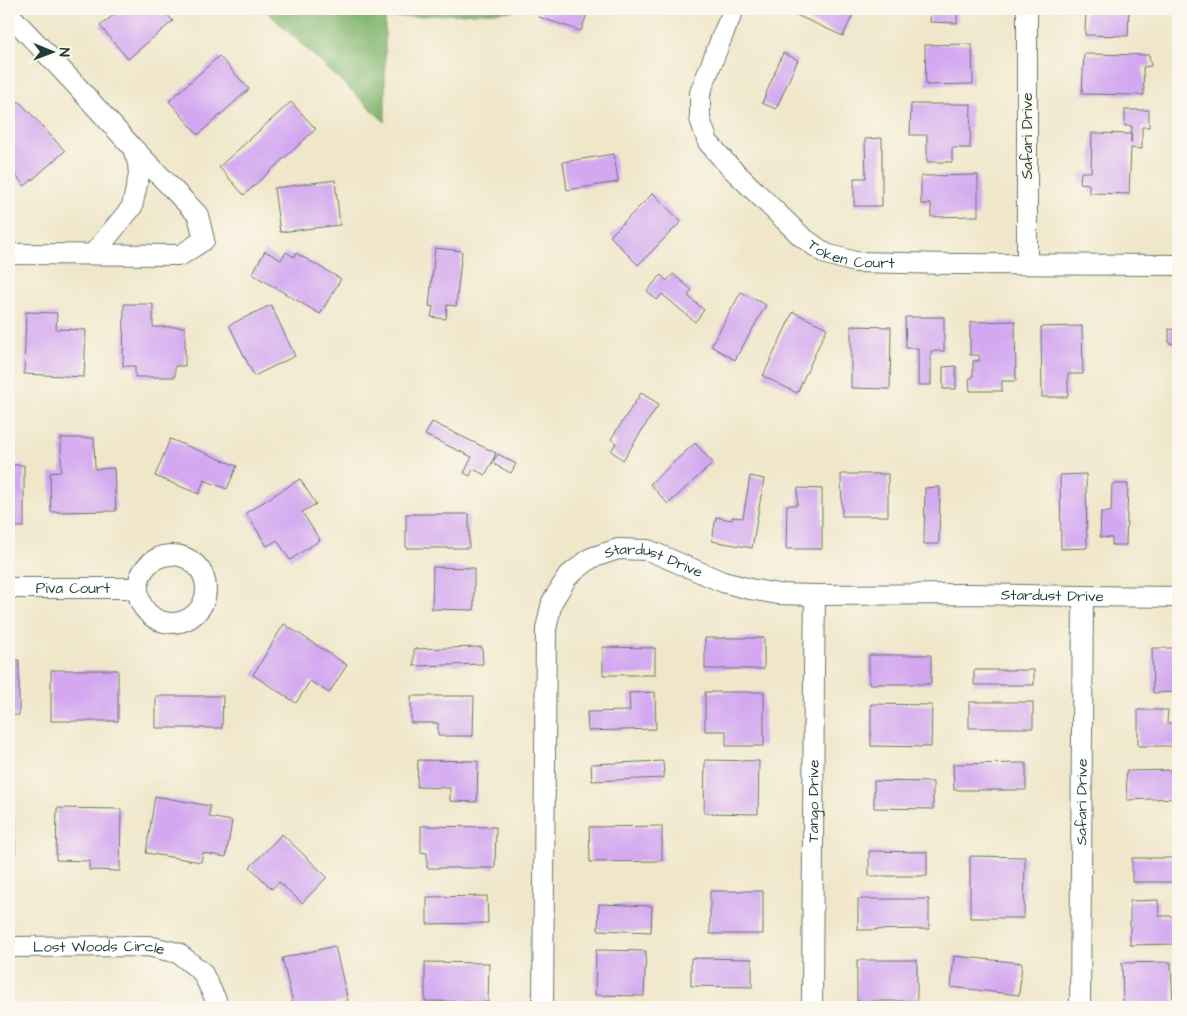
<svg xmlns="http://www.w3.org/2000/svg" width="1187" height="1016" viewBox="0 0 1187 1016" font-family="'Architects Daughter',sans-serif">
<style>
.forest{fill:#84b772;stroke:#527a53}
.building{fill:#d3a8f0}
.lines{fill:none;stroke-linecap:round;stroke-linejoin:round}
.minor-casing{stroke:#687869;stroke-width:22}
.minor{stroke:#fff;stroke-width:20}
.labels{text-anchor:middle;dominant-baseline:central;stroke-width:4.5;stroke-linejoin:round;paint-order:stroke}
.street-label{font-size:15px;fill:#1f3d34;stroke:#fbf7ec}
</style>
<rect width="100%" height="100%" fill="#fbf7ec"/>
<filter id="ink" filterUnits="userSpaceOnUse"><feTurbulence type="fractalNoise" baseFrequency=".02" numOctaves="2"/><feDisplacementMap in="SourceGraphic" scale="10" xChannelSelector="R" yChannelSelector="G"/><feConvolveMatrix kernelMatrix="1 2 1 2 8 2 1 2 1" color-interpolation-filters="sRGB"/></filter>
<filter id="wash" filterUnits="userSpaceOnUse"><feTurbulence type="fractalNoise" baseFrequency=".0096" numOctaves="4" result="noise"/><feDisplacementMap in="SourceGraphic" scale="20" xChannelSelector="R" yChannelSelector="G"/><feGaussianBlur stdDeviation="1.12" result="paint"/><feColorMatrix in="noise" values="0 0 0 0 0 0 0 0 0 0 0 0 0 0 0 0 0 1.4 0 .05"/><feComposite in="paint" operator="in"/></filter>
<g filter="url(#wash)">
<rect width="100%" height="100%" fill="#f0e7cb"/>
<path class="forest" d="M264,9H515L513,11L385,18V122Z"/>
<g id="blocks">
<path class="building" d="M121,9H162L173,21L128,59L100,26Z
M542,9H571L587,14L581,31L539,17Z
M796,9H846L854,12L843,36L794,14Z
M931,9H957V23L930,22Z
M1086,9H1129L1128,36L1085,35Z
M972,44L973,84L926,85L925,45Z
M783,53L798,60L776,109L762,103Z
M1084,54L1149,55L1151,66L1143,67L1144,95L1082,94Z
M219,56L249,89L198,135L169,101Z
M19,101L65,151L25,186L9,168V111Z
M291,102L316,129L244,195L219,167Z
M911,104H971L970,148H952V162H927V135H910Z
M1125,110H1149V127H1142V149L1131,148L1129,194L1089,193V184L1080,183L1081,172H1091L1092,133L1131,134V143L1132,126H1125Z
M882,138V206H854V178H866L865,139Z
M614,154L618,182L567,190L563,162Z
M978,175V216L931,217V204H921V176Z
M335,180L340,225L280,232L274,188Z
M653,193L681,222L638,265L610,236Z
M435,248L462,251L456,306L447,305L446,319L431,317L433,307L429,306Z
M265,251L281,260L286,252L294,257L296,253L341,279L320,314L252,274Z
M673,274L692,290L688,296L704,310L695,322L662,294L657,300L647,291L661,275L667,281Z
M741,292L766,305L735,360L711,346Z
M124,304H153V327H185V366H175V377H135V366H123Z
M271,305L295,356L254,376L229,325Z
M26,312L57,313L56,329L86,330L84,377L24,374Z
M793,312L827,328L797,393L763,376Z
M905,317H944V351H931V385H918V348H906Z
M1015,321L1016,381H1002V391H970L969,379L973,377V361H979V355H970V322Z
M851,326L891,327L890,389L851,388Z
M1082,326L1083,374H1068V397H1042L1041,327Z
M1169,329L1178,330V344L1169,343Z
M956,366V389H943V367Z
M641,393L659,404L623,460L611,451L616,443L611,439Z
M432,422L496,453L492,463L490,466L485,475L473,469L470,476L464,473L472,457L425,435Z
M61,438H94L95,469L114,468L116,511L51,512L50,473L61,472Z
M170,439L237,466L227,489L204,480L199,494L155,476Z
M695,443L713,463L668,504L650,484Z
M498,454L516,464L511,473L492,463Z
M9,465H24V527H9Z
M841,474H888V516H842Z
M1086,474L1087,548L1061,549L1060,475Z
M750,476L764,479L752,548L712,541L716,517L732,520V517L743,518Z
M300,479L316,504L302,512L320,540L290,560L277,540L267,546L246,513Z
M1112,484H1128L1126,545H1112V538L1100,537L1101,512H1111Z
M940,487L939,544H924L925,488Z
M798,488L822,489V549H786L787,505H797Z
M406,514H469V548H406Z
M433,567L474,568V610L432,609Z
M284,624L347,665L329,693L310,681L296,703L253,675Z
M705,638H764V669H705Z
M482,647L483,664L414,666V649Z
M603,647L655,648V675H603Z
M1152,648H1178V692L1153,693Z
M869,655H931V684H869Z
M9,660H19V715H9Z
M51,670H118V721H51Z
M974,670H1034V685H974Z
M655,692L656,729L588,731L587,712L630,711L629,693Z
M705,692H764V746H726V731H705Z
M156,696H223L222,728H156Z
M411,696H474L473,736H438V723H411Z
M969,702H1033V728H969Z
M871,704L932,705L931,747L871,746Z
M1138,710H1168L1167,723H1178V746H1138Z
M418,760L478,761L477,802L450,801V788L417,787Z
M705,760L759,761L758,814L704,813Z
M663,761L664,778L592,781L591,764Z
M1026,763V790H954L953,764Z
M1178,770V798L1127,800L1126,771Z
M874,781L933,782V809L874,808Z
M155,796L210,806L209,817L232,821L226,857L203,853L201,862L146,853Z
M57,808L121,809L120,871L89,870V861L56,860Z
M9,816L15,817V856H9Z
M421,826L496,827L495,868H427V853L421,852Z
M662,826V861L590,862L589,827Z
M282,834L327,877L302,903L279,882L272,889L250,867Z
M869,851L927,852V876H869Z
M970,856L1025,857L1024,918H970Z
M1132,858H1178V882H1132Z
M710,891H763V934H710Z
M487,896L488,923L427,924V897Z
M858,899H929V929L858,930Z
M1158,900L1159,916H1178V944L1130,945V901Z
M599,904L652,906L651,932L598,930Z
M335,946L348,1001L318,1007H294L282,958Z
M596,950L646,951L644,996L595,995Z
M954,956L1022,963L1019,995L951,987Z
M691,958L752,959V987L691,986Z
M857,960H917V1001H857Z
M425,962L489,963L488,1002L425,1001Z
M1171,962L1173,1005L1123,1006L1122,963Z"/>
</g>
</g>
<g filter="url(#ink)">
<use href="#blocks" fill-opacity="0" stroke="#687869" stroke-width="1"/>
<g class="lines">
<g class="minor-casing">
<g id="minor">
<path id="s1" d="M734,9L723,34L700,93V119L708,142L727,164L802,237L826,254L855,262L950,264L1178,265"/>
<path d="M9,14L74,83L133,148L198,215L204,240L181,255L9,254"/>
<path d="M93,254L132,207L139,175L138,163L133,149"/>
<path d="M1027,264V9"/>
<circle cx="172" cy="589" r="34"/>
<path id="s2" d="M9,588H138"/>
<path id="s3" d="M9,947L148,946L178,953L202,972L216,1000V1007"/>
<path id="s4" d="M543,1007L546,629L552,602L568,576L591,558L618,549L648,550L723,582L750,589L778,594L815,595L968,594L1083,596L1178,597"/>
<path id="s5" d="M812,1007L814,672L815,595"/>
<path id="s6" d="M1080,1007L1083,596"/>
</g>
</g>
<use href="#minor" class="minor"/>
</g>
</g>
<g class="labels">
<g class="street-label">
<text transform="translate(1027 136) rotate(-90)">Safari Drive</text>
<text stroke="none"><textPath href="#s1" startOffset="329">Token Court</textPath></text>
<text stroke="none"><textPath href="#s4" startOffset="531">Stardust Drive</textPath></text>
<text stroke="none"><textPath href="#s2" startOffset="64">Piva Court</textPath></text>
<text stroke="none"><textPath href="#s4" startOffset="936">Stardust Drive</textPath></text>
<text stroke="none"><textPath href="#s5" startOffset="206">Tango Drive</textPath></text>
<text stroke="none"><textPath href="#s6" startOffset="205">Safari Drive</textPath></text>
<text stroke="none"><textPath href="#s3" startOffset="90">Lost Woods Circle</textPath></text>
</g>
</g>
<rect width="1187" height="1016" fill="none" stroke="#fbf7ec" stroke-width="30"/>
<g transform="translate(52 52) rotate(91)" stroke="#fbf7ec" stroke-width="4" paint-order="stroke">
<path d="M0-4L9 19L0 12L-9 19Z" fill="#1f3d34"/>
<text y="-8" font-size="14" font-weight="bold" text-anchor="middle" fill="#1f3d34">N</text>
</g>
</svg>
